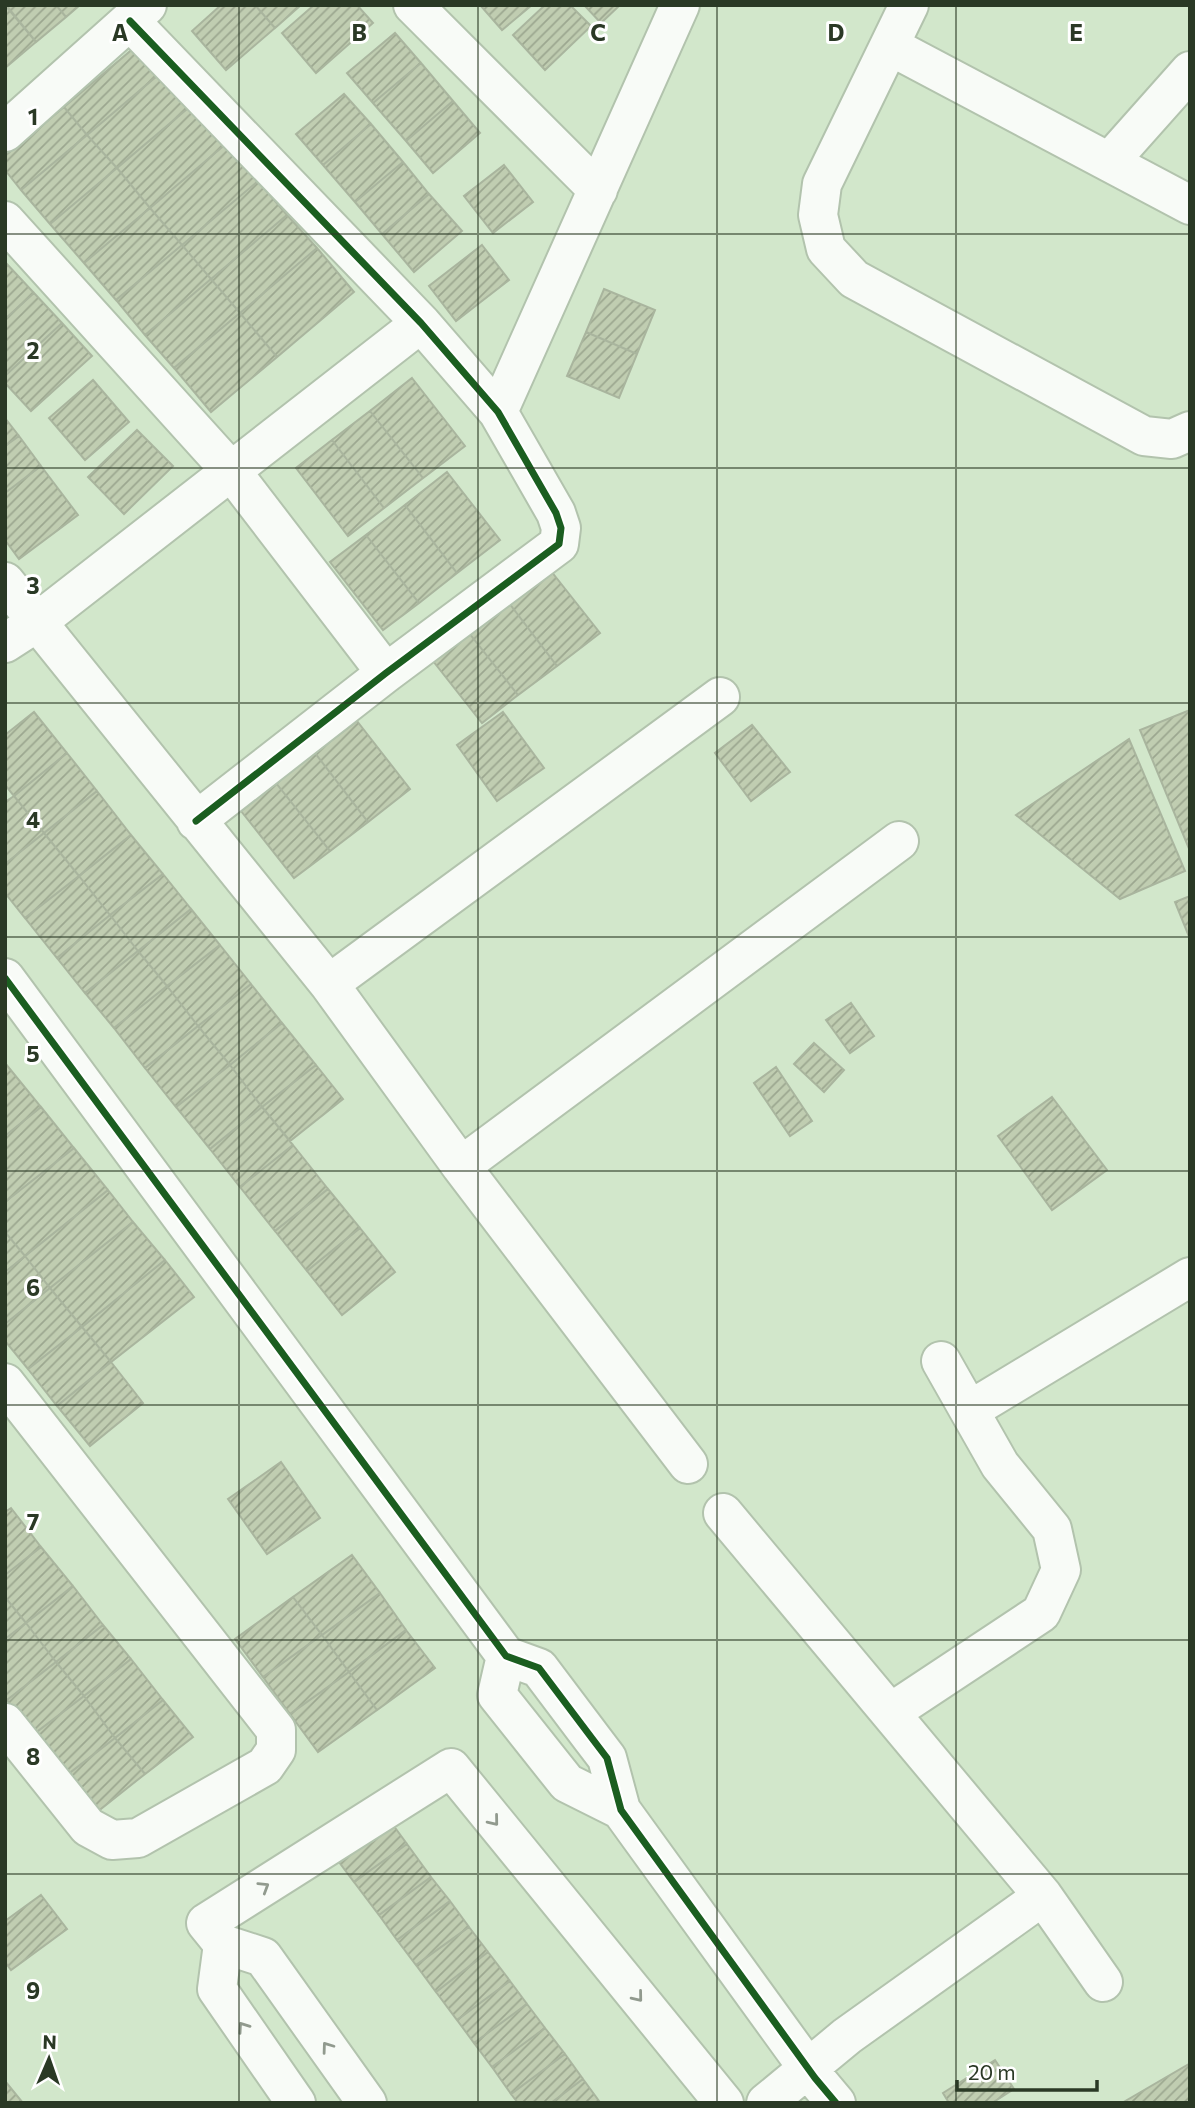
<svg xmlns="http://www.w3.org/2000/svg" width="1195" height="2108" viewBox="0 0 1195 2108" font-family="Commissioner,sans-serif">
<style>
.building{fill:url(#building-hatch);stroke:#a9b59e;stroke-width:2}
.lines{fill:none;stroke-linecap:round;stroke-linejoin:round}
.minor-casing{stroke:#b2c3ad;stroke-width:42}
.minor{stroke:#f8fbf7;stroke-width:38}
.cycleway-casing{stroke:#fff;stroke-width:11}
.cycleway{stroke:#1b5e20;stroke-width:7}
.oneway{stroke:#919a8e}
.grid{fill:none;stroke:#2a3925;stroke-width:2;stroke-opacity:0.55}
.grid-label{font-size:23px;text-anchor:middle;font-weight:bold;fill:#2a3925;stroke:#fff;stroke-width:6;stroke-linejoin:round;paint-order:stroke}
</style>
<defs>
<pattern id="building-hatch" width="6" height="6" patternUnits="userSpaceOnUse" patternTransform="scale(1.75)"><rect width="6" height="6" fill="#c0cdb1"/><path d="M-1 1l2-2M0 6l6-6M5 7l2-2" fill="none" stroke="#9ca790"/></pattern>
</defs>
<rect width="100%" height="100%" fill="#d2e7cb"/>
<path class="building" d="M5,5L36,42L5,68Z
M6,5H56L66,17L36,42Z
M56,5H80L66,17Z
M221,5H255L275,28L226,70L192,31Z
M255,5H301L275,28Z
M314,5H357L373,23L316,73L282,33Z
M480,5H532L502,30Z
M545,5H570L591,26L545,70L513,35Z
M584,5H620L601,23Z
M395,33L421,63L373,103L347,73Z
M141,42L164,70L87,135L64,107Z
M421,63L453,101L406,141L373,103Z
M164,70L193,104L117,168L87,135Z
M344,94L371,124L323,165L296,134Z
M453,101L480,133L433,173L406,141Z
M193,104L227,143L150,208L117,168Z
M64,107L87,135L21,190L5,170V156Z
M371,124L403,162L355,202L323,165Z
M87,135L117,168L50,224L21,190Z
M227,143L258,181L182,245L150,208Z
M403,162L429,194L382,234L355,202Z
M504,165L533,202L493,233L464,196Z
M117,168L150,208L84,263L50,224Z
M258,181L287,215L211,279L182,245Z
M429,194L462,231L414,272L382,234Z
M150,208L182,245L116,300L84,263Z
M287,215L317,248L240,313L211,279Z
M182,245L211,279L145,335L116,300Z
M482,245L509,280L456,321L429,286Z
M317,248L354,292L277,357L240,313Z
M5,262L34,293L5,319Z
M211,279L240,313L174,368L145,335Z
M604,289L655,310L637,354L586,332Z
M34,293L62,323L5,376V319Z
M240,313L277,357L211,412L174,368Z
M62,323L92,356L31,411L5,383V376Z
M586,332L637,354L619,398L567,376Z
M412,378L465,446L423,478L370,411Z
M93,380L129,422L85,460L49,418Z
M370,411L423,478L384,508L332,440Z
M5,418L19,436L5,446Z
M137,430L173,466L124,514L88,477Z
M19,436L41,466L5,493V446Z
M332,440L384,508L348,536L296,468Z
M41,466L78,515L19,559L5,540V493Z
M447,472L500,540L457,573L405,505Z
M405,505L457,573L419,603L366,535Z
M366,535L419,603L383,630L330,562Z
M551,571L600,633L557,666L509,603Z
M509,603L557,666L518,695L469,633Z
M469,633L518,695L482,723L433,661Z
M1190,710V851L1140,730Z
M34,712L67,753L14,796L5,785V735Z
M503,712L544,768L497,801L457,745Z
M357,721L410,789L368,822L315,753Z
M752,725L790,772L751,801L715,753Z
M1129,739L1185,871L1120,899L1016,815Z
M67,753L97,791L44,833L14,796Z
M315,753L368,822L330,851L276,783Z
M276,783L330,851L294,878L241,811Z
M97,791L131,835L79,876L44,833Z
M14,796L44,833L5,864V802Z
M44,833L79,876L25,918L5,893V864Z
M131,835L163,874L110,915L79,876Z
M163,874L191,909L138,951L110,915Z
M79,876L110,915L57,958L25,918Z
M1190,896V939L1175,902Z
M191,909L220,945L167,986L138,951Z
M110,915L138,951L85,993L57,958Z
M220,945L251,984L198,1026L167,986Z
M138,951L167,986L114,1028L85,993Z
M251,984L282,1023L230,1065L198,1026Z
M167,986L198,1026L145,1068L114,1028Z
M851,1003L874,1036L850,1053L826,1020Z
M282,1023L316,1065L262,1107L230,1065Z
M198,1026L230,1065L176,1107L145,1068Z
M814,1043L844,1070L824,1092L794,1064Z
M5,1063L41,1107L5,1136Z
M230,1065L262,1107L210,1149L176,1107Z
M316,1065L343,1099L290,1141L262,1107Z
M776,1067L812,1121L790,1136L754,1083Z
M1052,1097L1107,1170L1052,1210L998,1136Z
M41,1107L74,1148L5,1202V1136Z
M262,1107L293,1145L240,1187L210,1149Z
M293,1145L328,1189L275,1231L240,1187Z
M74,1148L108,1190L25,1256L5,1232V1202Z
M328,1189L360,1228L307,1271L275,1231Z
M108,1190L133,1222L50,1288L25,1256Z
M133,1222L165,1260L82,1327L50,1288Z
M360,1228L395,1272L342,1315L307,1271Z
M5,1232L25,1256L5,1272Z
M25,1256L50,1288L5,1324V1272Z
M165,1260L194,1297L111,1362L82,1327Z
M50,1288L82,1327L28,1369L5,1341V1324Z
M82,1327L111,1362L57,1406L28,1369Z
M111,1362L143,1403L90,1446L57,1406Z
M281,1462L320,1518L267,1554L228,1499Z
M11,1508L41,1547L5,1575V1512Z
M41,1547L73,1586L26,1623L5,1597V1575Z
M352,1555L380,1593L322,1635L293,1597Z
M73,1586L103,1625L56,1662L26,1623Z
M380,1593L406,1630L349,1672L322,1635Z
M5,1597L26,1623L5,1639Z
M293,1597L322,1635L263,1677L235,1639Z
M26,1623L56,1662L7,1700L5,1697V1639Z
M103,1625L131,1659L84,1696L56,1662Z
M406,1630L435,1668L377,1710L349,1672Z
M322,1635L349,1672L290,1714L263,1677Z
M131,1659L163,1700L115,1738L84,1696Z
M56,1662L84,1696L34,1734L7,1700Z
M349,1672L377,1710L318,1752L290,1714Z
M84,1696L115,1738L67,1775L34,1734Z
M163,1700L193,1737L145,1774L115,1738Z
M115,1738L145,1774L97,1812L67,1775Z
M385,1814L407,1844L354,1882L333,1854Z
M407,1844L431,1877L379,1915L354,1882Z
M431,1877L450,1901L397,1940L379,1915Z
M41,1895L67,1929L11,1970L5,1962V1921Z
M450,1901L469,1927L416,1965L397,1940Z
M469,1927L488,1952L436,1992L416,1965Z
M488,1952L510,1981L457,2020L436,1992Z
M510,1981L527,2004L474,2043L457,2020Z
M527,2004L545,2028L492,2067L474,2043Z
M545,2028L565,2054L511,2094L492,2067Z
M565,2054L583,2079L551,2103H518L511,2094Z
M995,2060L1014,2089L992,2103H949L943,2093Z
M1189,2064L1190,2103H1122Z
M583,2079L599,2101L596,2103H551Z
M5,2081L23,2103H5Z"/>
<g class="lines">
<g class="minor-casing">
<path id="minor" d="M413,5L598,190
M909,5L822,184L818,215L826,249L854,279L1144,436L1172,439L1190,431
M130,21L421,323L498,412L556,513L561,528L559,544L386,673L196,821
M890,46L1190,205
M5,132L147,5
M1110,161L1190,71
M5,221L232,472L386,673
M498,412L680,5
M5,582L329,984L461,1166L688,1464
M5,643L36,623L421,323
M5,978L506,1656L539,1668L591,1737L607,1758L621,1810L815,2078L836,2103
M329,984L720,697
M461,1166L899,841
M5,1383L276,1730V1750L265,1766L138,1838L112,1840L88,1827L5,1723
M970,1410L1190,1277
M723,1513L1043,1896L1103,1982
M506,1656L497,1695L567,1783L621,1810
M890,1713L1041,1613L1061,1570L1052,1529L1000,1465L941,1361
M223,1944L217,1989L296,2103
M367,2103L263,1957L223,1944L206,1923L451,1768L724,2103
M766,2103L847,2036L1043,1896"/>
</g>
<use href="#minor" class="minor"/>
<g class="cycleway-casing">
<path id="cycleway" d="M130,21L421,323L498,412L556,513L561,528L559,544L386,673L196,821
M5,978L506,1656L539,1668L591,1737L607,1758L621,1810L815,2078L836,2103"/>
</g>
<use href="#cycleway" class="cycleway"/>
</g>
<defs><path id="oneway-chevron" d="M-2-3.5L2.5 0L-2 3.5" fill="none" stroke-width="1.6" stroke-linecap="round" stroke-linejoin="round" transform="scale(1.75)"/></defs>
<g class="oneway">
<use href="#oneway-chevron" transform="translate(494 1821) rotate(51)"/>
<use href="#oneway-chevron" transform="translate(264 1887) rotate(-32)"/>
<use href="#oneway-chevron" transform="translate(638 1997) rotate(51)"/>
<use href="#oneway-chevron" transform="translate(243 2027) rotate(-125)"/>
<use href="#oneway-chevron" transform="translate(327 2047) rotate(-126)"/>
</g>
<path class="grid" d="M239,5V2103M478,5V2103M717,5V2103M956,5V2103M5,234H1190M5,468H1190M5,703H1190M5,937H1190M5,1171H1190M5,1405H1190M5,1640H1190M5,1874H1190"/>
<g class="grid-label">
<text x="120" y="41">A</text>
<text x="359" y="41">B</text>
<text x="598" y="41">C</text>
<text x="836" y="41">D</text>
<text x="1076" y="41">E</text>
<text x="33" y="125">1</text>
<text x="33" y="359">2</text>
<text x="33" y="594">3</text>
<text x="33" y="828">4</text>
<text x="33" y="1062">5</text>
<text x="33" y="1296">6</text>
<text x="33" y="1530">7</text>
<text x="33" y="1765">8</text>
<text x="33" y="1999">9</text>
</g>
<rect width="1195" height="2108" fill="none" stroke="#2a3925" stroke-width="14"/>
<g transform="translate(49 2059) rotate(2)" stroke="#ffffff" stroke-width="5" paint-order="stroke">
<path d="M0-5L12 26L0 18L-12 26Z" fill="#2a3925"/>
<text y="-10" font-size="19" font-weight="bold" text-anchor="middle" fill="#2a3925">N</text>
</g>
<path d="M957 2080v10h140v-10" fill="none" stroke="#2a3925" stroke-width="3.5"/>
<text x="968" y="2080" font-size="21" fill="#2a3925" stroke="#ffffff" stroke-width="5" paint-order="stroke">20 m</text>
</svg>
